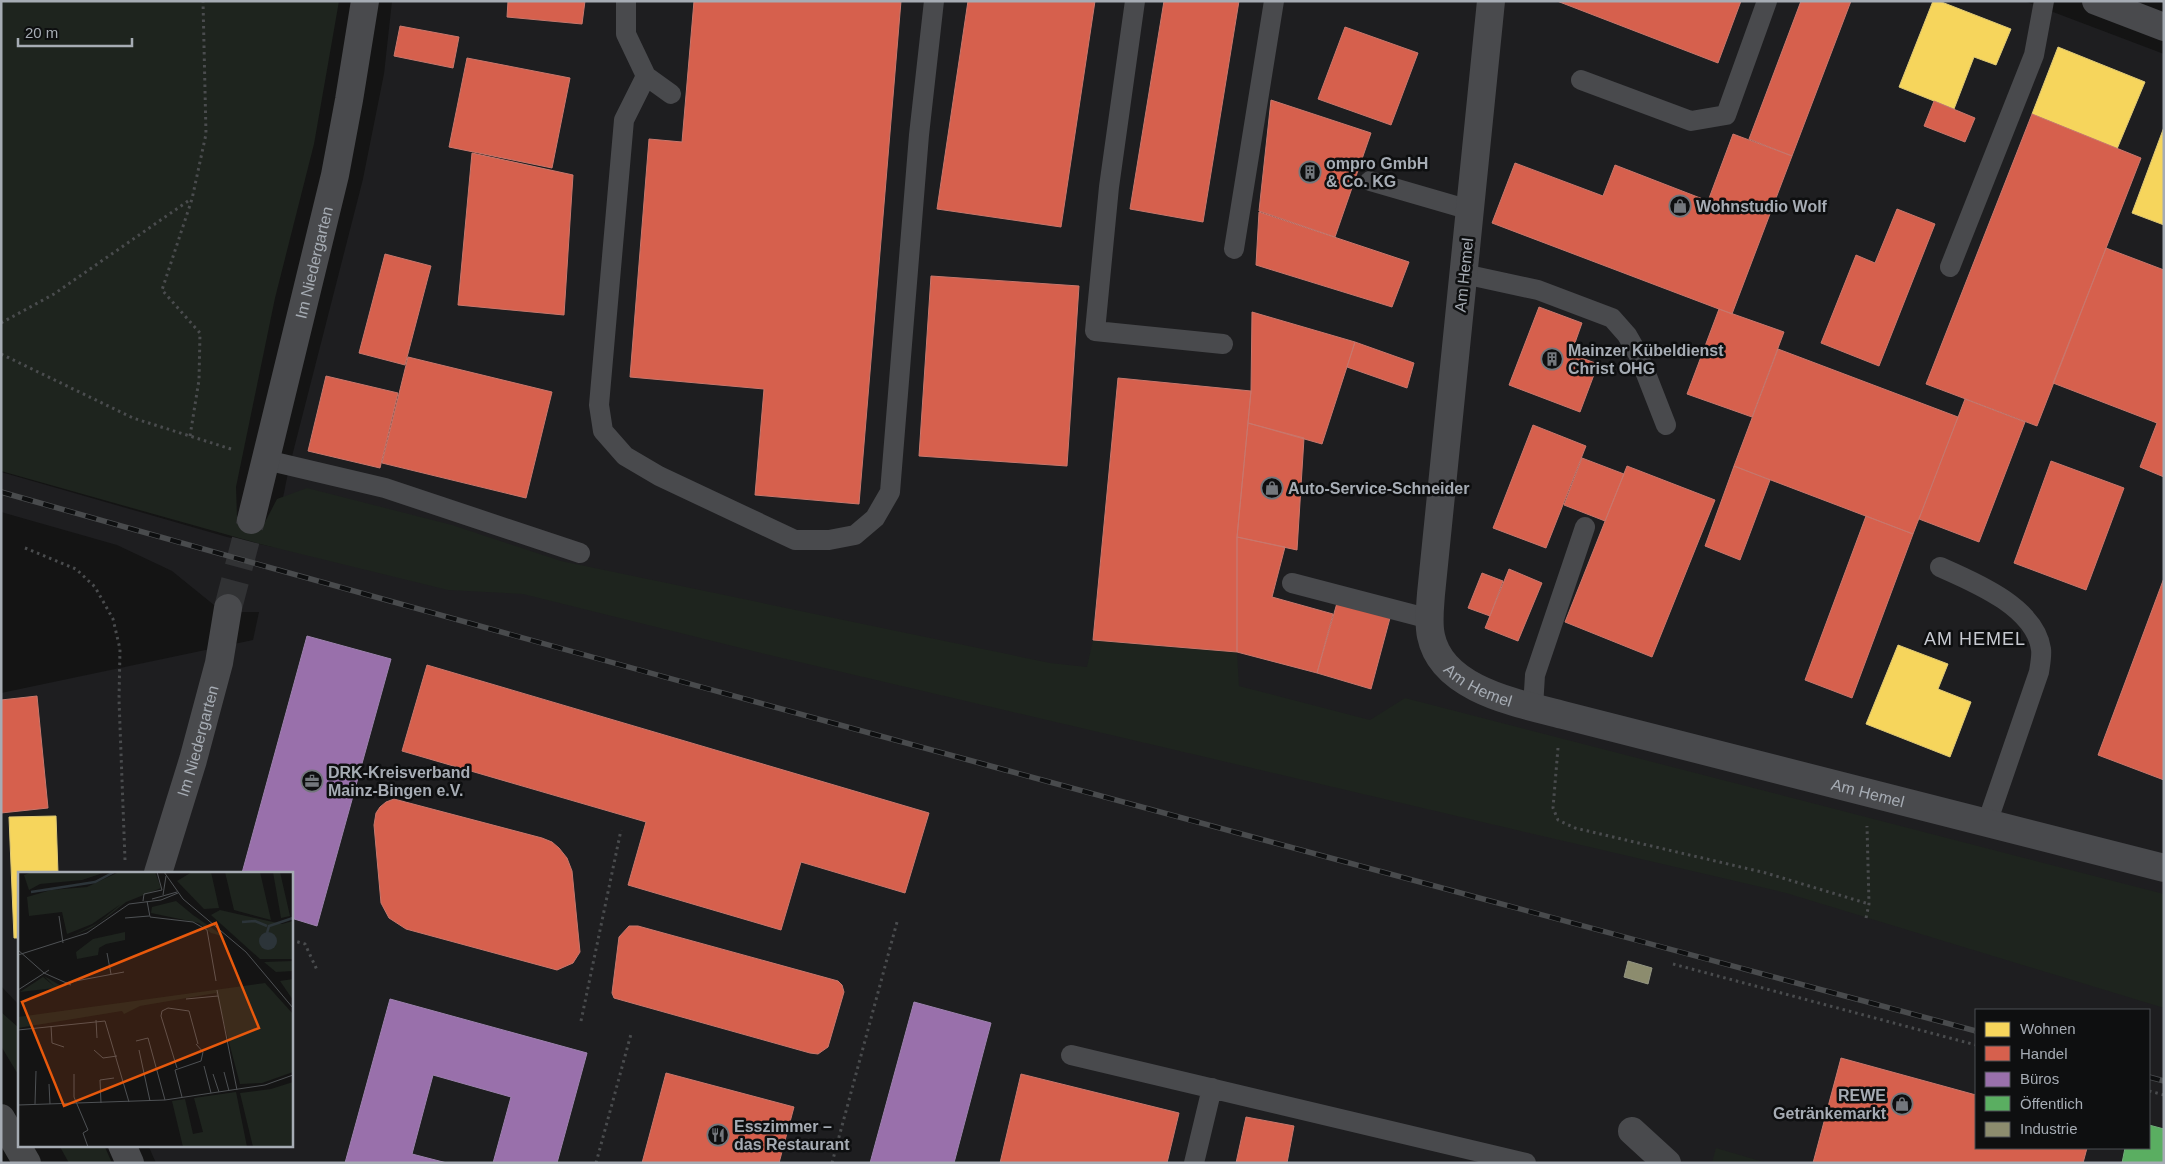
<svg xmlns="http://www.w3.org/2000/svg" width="2165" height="1164" viewBox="0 0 2165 1164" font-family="Helvetica,sans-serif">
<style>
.built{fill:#1e1e20;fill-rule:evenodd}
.green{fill:#1e241e}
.homes{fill:#f6d55c;stroke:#dec976}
.shops{fill:#d6604d;stroke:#c8776c}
.offices{fill:#9970ab;stroke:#9d82ae}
.public{fill:#5aae61;stroke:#71ad7a}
.industry{fill:#8c8c6e;stroke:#949683}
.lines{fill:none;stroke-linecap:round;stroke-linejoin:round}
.minor-tunnel{stroke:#313234;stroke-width:28;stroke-dasharray:28 14;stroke-linecap:butt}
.path{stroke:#4a4c4e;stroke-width:3;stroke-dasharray:2.5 4;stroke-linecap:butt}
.service{stroke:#494a4d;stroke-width:20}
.minor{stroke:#494a4d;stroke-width:28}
.secondary{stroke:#48494b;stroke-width:28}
.rail-casing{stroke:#494b4d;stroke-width:5.5}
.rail{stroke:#0e0f10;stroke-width:4;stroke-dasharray:11;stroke-linecap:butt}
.labels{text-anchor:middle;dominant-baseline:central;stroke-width:5;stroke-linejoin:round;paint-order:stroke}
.poi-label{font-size:16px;font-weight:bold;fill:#a6acb4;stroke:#0e0f10;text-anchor:start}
.street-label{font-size:16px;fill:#a6acb4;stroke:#0e0f10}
.neighbourhood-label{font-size:18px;letter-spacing:1px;fill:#c7cad1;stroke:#0e0f10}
.inset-river{fill:none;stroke:#2c3439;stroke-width:2.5}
.inset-road{fill:none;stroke:#4e5154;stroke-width:1}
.view{fill:#e8590c;fill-opacity:0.15;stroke:#e8590c;stroke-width:2.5}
.inset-edge{fill:none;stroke:#a6acb4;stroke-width:2.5}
</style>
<rect width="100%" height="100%" fill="#141414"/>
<path class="built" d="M392,1H2024L2164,54V1163H156L148,1145H291V873H19V1005L1,986V693L253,640L259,612H242L214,605L172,571L117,545L1,512V472L227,537L273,547L289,468L363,179L384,74ZM1976,1010H2149V1148H1976Z"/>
<path class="green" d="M1,1H339L314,144L275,298L236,487L237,517L264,524L277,499L307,488L452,525L561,561L1050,663L1087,667L1093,640L1237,652L1239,686L1370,720L1405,698L2164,894V1008L1786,893L765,654L523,594L448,590L260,544L1,471Z
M1,1012L19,1028V1076L1,1046Z
M59,1145H104L112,1163H69Z
M1716,1148L1767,1163H1712Z"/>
<path class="homes" d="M1933,1H1939L2011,29L1996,65L1974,57L1954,109L1899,87Z
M2058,47L2145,82L2117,149L2032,114Z
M2164,127V225L2132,213Z
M1898,645L1948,664L1938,689L1971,702L1950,757L1866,724Z
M56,816L58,873H19V938H14L9,817Z"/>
<path class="shops" d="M508,1H585L582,24L507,17Z
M694,1H901L859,504L755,495L764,389L630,377L649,139L682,142Z
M968,1H1095L1061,227L937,209Z
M1164,1H1239L1203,222L1130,209Z
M1557,1H1741L1718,63Z
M1801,1H1851L1792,156L1749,139Z
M400,26L459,37L453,68L394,56Z
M1345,27L1418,53L1391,125L1318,99Z
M467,58L570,78L552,168L449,147Z
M1271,100L1371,133L1335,237L1259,211Z
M1934,101L1975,118L1965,142L1924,126Z
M2032,114L2141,158L2037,426L1926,384Z
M1733,134L1792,156L1732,314L1492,223L1515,163L1603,196L1615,165L1708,201Z
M472,153L573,175L564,315L458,305Z
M1897,209L1935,224L1879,366L1821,343L1856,255L1875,263Z
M1259,212L1409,262L1392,307L1256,265Z
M2106,248L2164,270V477L2140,467L2157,423L2053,383Z
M385,254L431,266L405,365L359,353Z
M931,276L1079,286L1067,466L919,456Z
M1539,307L1582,323L1571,354L1598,364L1580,412L1509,385Z
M1719,309L1784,332L1752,417L1687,394Z
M1252,312L1355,342L1322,444L1248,423L1251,391Z
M1355,342L1414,363L1407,388L1347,367Z
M1778,349L1958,417L1913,534L1734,466Z
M408,357L552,392L526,498L382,463Z
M326,376L398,393L380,468L308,451Z
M1118,378L1251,391L1237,537V652L1093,640Z
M1965,399L2025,422L1979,542L1919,519Z
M1248,423L1304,438L1297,550L1237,537Z
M1533,425L1586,446L1546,548L1493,528Z
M1582,458L1624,474L1605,521L1564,505Z
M2051,461L2124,488L2086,590L2014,563Z
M1627,466L1715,500L1652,657L1565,622Z
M1734,466L1770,480L1740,560L1705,546Z
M1866,516L1913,534L1852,698L1805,680Z
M1237,537L1285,547L1272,597L1333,614L1317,673L1237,652Z
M1509,569L1542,583L1518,641L1485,628Z
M1482,573L1503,581L1490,616L1468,608Z
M2164,578V780L2098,755Z
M1337,603L1390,618L1371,689L1317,673Z
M427,665L929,813L905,893L801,862L781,930L628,885L646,822L402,751Z
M37,696L48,808L1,813V700Z
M394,799L542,838L552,842L559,848L567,858L572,871L580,952L573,963L557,970L406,929L389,918L381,903L374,825L376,813L380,807L386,802Z
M629,926H638L838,981L842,985L844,992L828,1047L818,1054L810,1053L614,998L612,993L619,937Z
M1841,1058L1976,1095V1148H2087L2083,1163H1813Z
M666,1073L794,1107L779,1163H642Z
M1021,1074L1179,1113L1167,1163H1000Z
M1246,1117L1294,1126L1287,1163H1236Z"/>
<path class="offices" d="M307,636L391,659L317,926L291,918V873H242Z
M390,999L587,1053L557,1163H493L511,1097L433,1075L412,1154L447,1163H345Z
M914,1002L991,1023L954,1163H870Z"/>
<path class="public" d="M2149,1125L2164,1129V1163H2122L2125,1148H2149Z"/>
<path class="industry" d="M1628,961L1652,968L1648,984L1624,977Z"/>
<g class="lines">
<path class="minor-tunnel" d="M228,608L251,520"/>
<path class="path" d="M1,323L54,294L191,199
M1,354L133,418L234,450
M190,436L199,380L200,333L162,290L192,199L206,134L203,1
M25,548L76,569L95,587L113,619L120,649L119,700L125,860
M1558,748L1553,808L1558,820L1575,828L1766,873L1869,904
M1866,918L1869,904L1867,826
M291,940L305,944L317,970
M1673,964L1976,1045
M581,1021L621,830
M2149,1091L2164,1095
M596,1163L631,1034
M832,1163L897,922"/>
<path class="service" d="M626,1V34L646,76L671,94
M1135,1L1109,187L1095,331L1223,344
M646,76L624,120L599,405L603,431L625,456L659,476L795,540H829L855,535L875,518L890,492L919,135L934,1
M1581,80L1691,121L1726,115L1767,1
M1370,181L1470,210
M1234,249L1274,1
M1950,267L2034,55L2044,1
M1464,274L1538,290L1612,318L1627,335L1639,356L1666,425
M266,460L385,488L580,553
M1940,567C1974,582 2035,607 2041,649C2042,656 2040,665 2039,672L1987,823
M1292,583L1430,619
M1533,707L1535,675L1585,527
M1071,1055L1526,1163
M1194,1163L1212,1088"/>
<g class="minor">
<path id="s1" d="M1491,1L1431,594C1430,608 1428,623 1431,636C1442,690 1518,703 1563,715L2164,868"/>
<path d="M2096,1L2164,27"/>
<path id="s2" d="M251,520L335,175L349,100L365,1"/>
<path id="s3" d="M158,873L193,760L219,663L228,608"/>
<path d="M1632,1131L1667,1163"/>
<path d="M122,1145L130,1163"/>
</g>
<path class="secondary" d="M1,1118L27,1163"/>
<g class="rail-casing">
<path id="rail" d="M1,492C658,678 1317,855 1976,1031
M2149,1077L2164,1081"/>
</g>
<use href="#rail" class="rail"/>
</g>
<defs>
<g id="building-ring" transform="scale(1.125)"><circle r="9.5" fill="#0e0f10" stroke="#73777c" stroke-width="1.5"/><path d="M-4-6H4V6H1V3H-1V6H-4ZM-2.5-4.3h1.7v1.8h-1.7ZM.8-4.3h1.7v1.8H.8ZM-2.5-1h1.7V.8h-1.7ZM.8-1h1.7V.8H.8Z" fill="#73777c"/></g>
<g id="shop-ring" transform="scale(1.125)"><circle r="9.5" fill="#0e0f10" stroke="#73777c" stroke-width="1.5"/><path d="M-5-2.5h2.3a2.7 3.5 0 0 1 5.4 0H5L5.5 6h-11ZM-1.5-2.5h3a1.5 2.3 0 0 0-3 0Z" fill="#73777c"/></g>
<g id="office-ring" transform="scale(1.125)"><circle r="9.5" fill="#0e0f10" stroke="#73777c" stroke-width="1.5"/><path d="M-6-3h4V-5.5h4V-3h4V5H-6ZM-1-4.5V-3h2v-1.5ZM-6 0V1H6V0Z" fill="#73777c"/></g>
<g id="restaurant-ring" transform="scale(1.125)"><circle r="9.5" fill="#0e0f10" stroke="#73777c" stroke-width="1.5"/><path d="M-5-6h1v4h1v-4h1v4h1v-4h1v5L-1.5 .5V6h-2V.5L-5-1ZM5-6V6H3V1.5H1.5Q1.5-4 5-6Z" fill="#73777c"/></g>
</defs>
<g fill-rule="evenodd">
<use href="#building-ring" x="1310" y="172"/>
<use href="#shop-ring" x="1680" y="206"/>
<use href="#building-ring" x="1552" y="359"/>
<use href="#shop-ring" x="1272" y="488"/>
<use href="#office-ring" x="312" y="781"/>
<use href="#shop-ring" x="1902" y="1104"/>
<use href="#restaurant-ring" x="718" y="1135"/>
</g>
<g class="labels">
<g class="poi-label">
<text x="1326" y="163">ompro GmbH<tspan x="1326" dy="18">&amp; Co. KG</tspan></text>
<text x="1696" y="206">Wohnstudio Wolf</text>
<text x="1568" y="350">Mainzer Kübeldienst<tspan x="1568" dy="18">Christ OHG</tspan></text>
<text x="1288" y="488">Auto-Service-Schneider</text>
<text x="328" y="772">DRK-Kreisverband<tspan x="328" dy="18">Mainz-Bingen e.V.</tspan></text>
<text x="1886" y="1095" text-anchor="end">REWE<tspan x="1886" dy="18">Getränkemarkt</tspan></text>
<text x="734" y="1126">Esszimmer –<tspan x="734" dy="18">das Restaurant</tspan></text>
</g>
<g class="street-label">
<text stroke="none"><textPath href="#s2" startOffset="265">Im Niedergarten</textPath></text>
<text transform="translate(1464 275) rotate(-84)">Am Hemel</text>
<text stroke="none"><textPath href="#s1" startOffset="710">Am Hemel</textPath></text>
<text stroke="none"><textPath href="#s3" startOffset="138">Im Niedergarten</textPath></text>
<text stroke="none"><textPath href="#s1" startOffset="1115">Am Hemel</textPath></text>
</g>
<g class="neighbourhood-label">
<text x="1975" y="639">AM HEMEL</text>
</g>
</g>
<g transform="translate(18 872)">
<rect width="275" height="275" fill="#141414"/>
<path d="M14,0H88L64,8L22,12L11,18L6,3ZM101,0H137L143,16L108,30L89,45L73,56L52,65L80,51L103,32L74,52L49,62L44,40L11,44L9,25L33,18L69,15ZM174,0H193L201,36L186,37L159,9ZM207,0H242L253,48L216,38ZM255,0H262L272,44L263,46ZM158,29L175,43L207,65L193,61L181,51L133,41L134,35ZM202,38L264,52L275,49V87H242L193,43ZM107,60V68L88,72L81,76L80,83L59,87L58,80L75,67ZM275,89V99L258,100L246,90ZM26,104L45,115L2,120L25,105L37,115ZM275,107V128L262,109ZM247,111L275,142V200L244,211L222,212L198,121L122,134L106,142L104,139L0,156V145ZM275,210V275H235L222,221L253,217ZM218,220L229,275H165L154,229L167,227L175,262L185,260L176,226Z" fill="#1e241e"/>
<path d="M241 69a9 9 0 1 1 18 0a9 9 0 1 1-18 0Z" fill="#2c3439"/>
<path class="inset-river" d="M13,20L77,10L96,0M224,50L237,49L249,54M249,61L251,54L275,46"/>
<path class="inset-road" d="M146,0L165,27L228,80L275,136M145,23L148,4M134,27L159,20M125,29L126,22L144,18L139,0M129,29L132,45L175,50L189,58L198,109M41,44L45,71M107,46L131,44M0,78L26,101L53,113M89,81L93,102M0,83L69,61L111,32L143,28L160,21M47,111L106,100M0,118L31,98M199,118L219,218M168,127L200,124M78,148L79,166M33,154L34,171L46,175M0,158L87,149L111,230M118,169L130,166L147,228M76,178L85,186L99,184M121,178L132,229M186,194L193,221M159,196L143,144L144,139L150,136L171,139L180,172M206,200L211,219M56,202V225L70,258L65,261L70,275M195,202L201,220M31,212L32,232M164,225L157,198L183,189L185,180L178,172M83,231L82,208L96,206M17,232L18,199M0,233L147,228L247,213L275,203"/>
<path class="view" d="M198,51L241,156L46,234L4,130Z"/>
<rect width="275" height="275" class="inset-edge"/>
</g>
<rect width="2165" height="1164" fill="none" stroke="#a6acb4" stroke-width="5"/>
<rect x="1975" y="1009" width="175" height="140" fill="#0e0f10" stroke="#4b4e52"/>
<rect x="1985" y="1022" width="25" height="15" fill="#f6d55c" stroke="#4b4e52"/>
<text x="2020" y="1034" font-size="15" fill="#a6acb4">Wohnen</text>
<rect x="1985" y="1046" width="25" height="15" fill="#d6604d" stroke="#4b4e52"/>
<text x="2020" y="1059" font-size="15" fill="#a6acb4">Handel</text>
<rect x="1985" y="1072" width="25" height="15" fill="#9970ab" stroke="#4b4e52"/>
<text x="2020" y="1084" font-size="15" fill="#a6acb4">Büros</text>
<rect x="1985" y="1096" width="25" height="15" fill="#5aae61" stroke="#4b4e52"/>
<text x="2020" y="1109" font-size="15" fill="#a6acb4">Öffentlich</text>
<rect x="1985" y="1122" width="25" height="15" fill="#8c8c6e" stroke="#4b4e52"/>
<text x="2020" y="1134" font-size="15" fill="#a6acb4">Industrie</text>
<path d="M18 38v8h114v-8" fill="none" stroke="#a6acb4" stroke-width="2.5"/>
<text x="25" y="38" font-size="15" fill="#a6acb4" stroke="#0e0f10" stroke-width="4" paint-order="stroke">20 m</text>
</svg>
